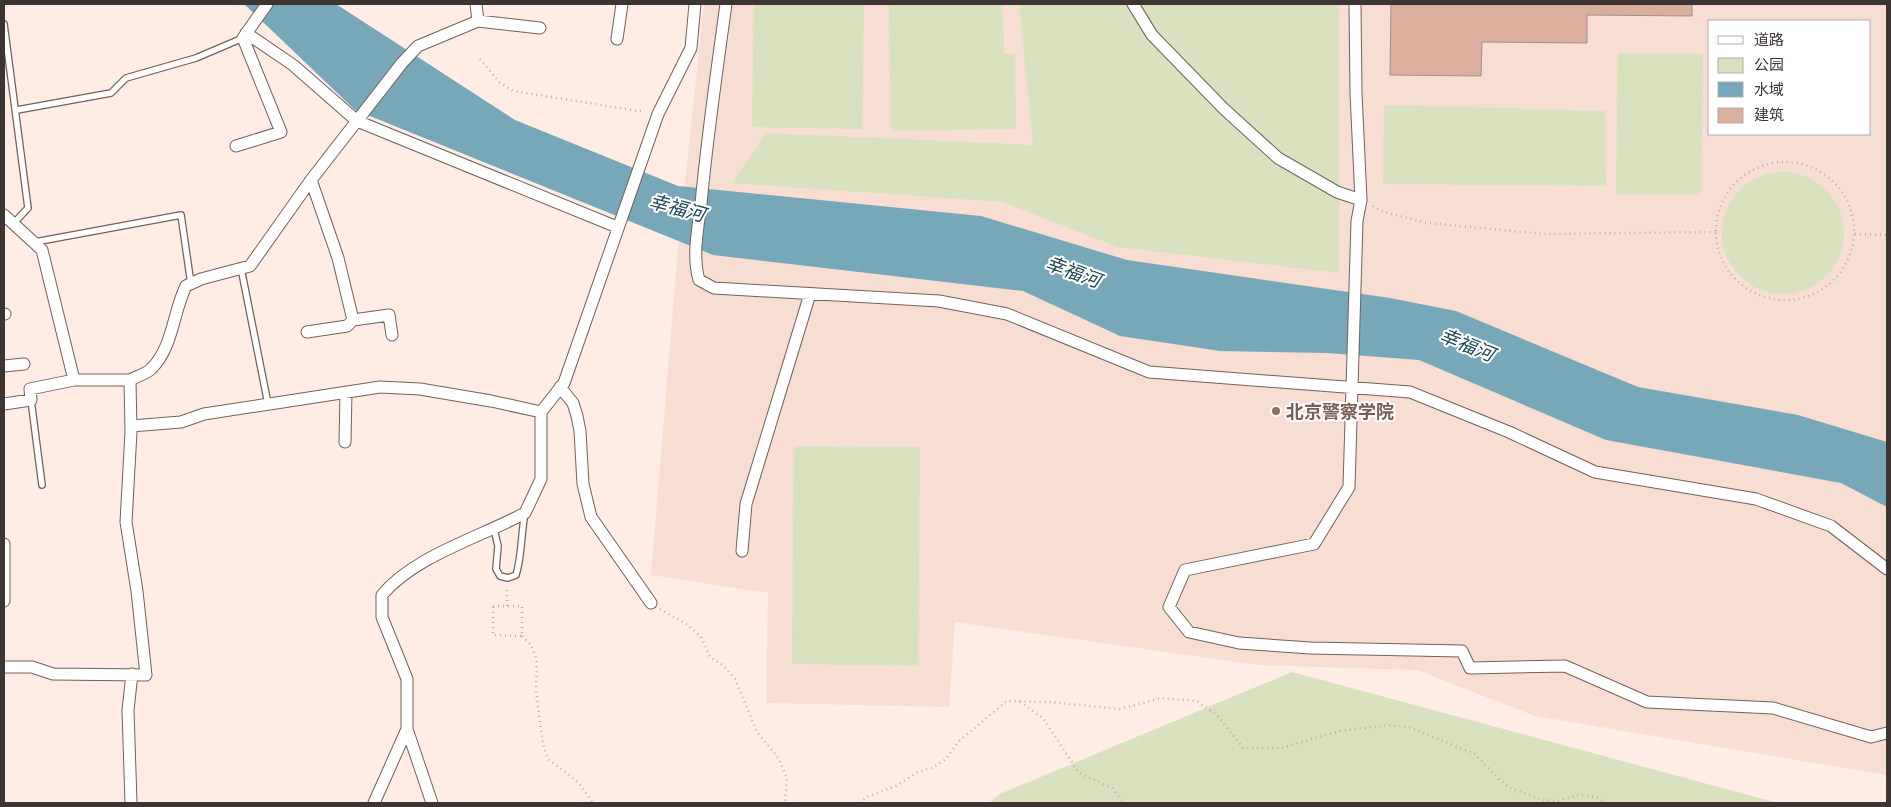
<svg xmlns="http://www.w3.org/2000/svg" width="1891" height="807" viewBox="0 0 1891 807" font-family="'Roboto Serif','Noto Sans SC',serif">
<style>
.built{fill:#f8ddd3;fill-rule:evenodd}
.green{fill:#d9e1be}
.water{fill:#76a8b9}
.building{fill:#dcae9d;stroke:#a2918b}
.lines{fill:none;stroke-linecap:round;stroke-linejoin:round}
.service-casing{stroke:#71615b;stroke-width:8}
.minor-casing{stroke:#71615b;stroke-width:13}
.path{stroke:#beb0aa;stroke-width:2.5;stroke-dasharray:1 4;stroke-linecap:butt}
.service{stroke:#fff;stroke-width:5.5}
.minor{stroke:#fff;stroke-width:11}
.education-dot{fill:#8d6e63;stroke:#fff;stroke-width:2}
.labels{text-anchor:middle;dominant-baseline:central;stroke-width:4;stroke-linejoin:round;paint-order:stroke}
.education-label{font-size:18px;font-weight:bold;fill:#785e54;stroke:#fff;text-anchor:start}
.water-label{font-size:19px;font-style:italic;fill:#1c4855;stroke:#fff}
</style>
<rect width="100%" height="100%" fill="#feece5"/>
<path class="built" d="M704,4H1887V775L1535,716L1417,670L1258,665L955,622L949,707L766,703L768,593L651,575L678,248ZM1710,21H1870V134H1710Z"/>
<path class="green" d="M754,4H864L862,129L752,127Z
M889,4H1003L1004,54H1015L1016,129L891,131Z
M1019,4H1339V273L1118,247L1002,202L732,183L766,133L1033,145Z
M1618,53L1703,54L1701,195L1616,194Z
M1384,105L1605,111L1606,186L1383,184Z
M1722 233a61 61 0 1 1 122 0a61 61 0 1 1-122 0Z
M794,446L920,447L918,666L792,664Z
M1292,672L1778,803H989L1000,794Z"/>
<path class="water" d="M244,4H336L515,120L678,186L981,216L1127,260L1390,298L1456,311L1638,387L1798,415L1887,442V507L1841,483L1606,440L1419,360L1327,353L1220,351L1120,336L1023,291L713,255L355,110Z"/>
<path class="building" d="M1391,4H1692V16L1587,15V43L1482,42L1481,76L1390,75Z"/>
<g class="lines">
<g class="service-casing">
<path id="service" d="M4,24L28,208L13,224
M17,110L111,93L126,78L196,58L243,38
M35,242L181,215L191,284
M241,268L268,404
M31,400L42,485
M494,529L498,546L496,569L500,576L508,578L516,575C522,556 521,533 525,513"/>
</g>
<g class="minor-casing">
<path id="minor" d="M476,4L478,21
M726,4C717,70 707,137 701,204C698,228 692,256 699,280L714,288L939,301L1007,314L1149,372L1410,392L1509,432L1595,472L1756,499L1831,526L1887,569
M1133,4L1152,35L1224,109L1278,158L1337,192L1361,200
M1355,4L1356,93L1361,200L1357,221L1349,487L1314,544L1185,570L1169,607L1189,632L1239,643L1311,648L1462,651L1470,668L1565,666L1647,702L1773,708L1871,737L1887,733
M246,33L293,65L357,121L617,227
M617,39L622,4
M236,146L281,132L243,38L267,4
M4,215L42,250L74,380
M4,314H5
M307,332L347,326L353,320
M392,335L389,315L353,320L338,258L311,180L402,63L418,46L478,21L540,28
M4,366L24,364
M560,387L573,403L577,416L580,431L583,484L591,517L651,603
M4,404L31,400L30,389L74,380H130
M131,426L181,422L204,414L380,387L420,389L491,401L541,412
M345,442L346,392
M4,544V601
M742,551L746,504L810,294
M4,667H32L53,674L146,675L137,591L126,522L131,432L130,380C137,376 146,374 151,369C173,348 173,312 186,286L201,279L250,266L311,180
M131,803L128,710L132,674
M374,803L407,729
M432,803L407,729V679L382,617V595C414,556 481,537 525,513L541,479V412L564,383L658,114L691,48L695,4"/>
</g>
<path class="path" d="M480,59L499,82L513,91L645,112
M1716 231a69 69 0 1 1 138 0a69 69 0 1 1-138 0Z
M1373,206L1381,211L1427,223L1544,234L1716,232
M1855,234L1887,235
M493,606H522V636L493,635Z
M507,606V587
M660,609L688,625L701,637L710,657L724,666L735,679L757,732L779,759L787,779L785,803
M522,636L531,645L537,660L536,691L543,744L548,759L578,782L593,803
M1020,702L1043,718L1079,773L1112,788L1124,803
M860,803L866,797L896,786L918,772L932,768L946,759L959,741L1007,701L1050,702L1120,709L1161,698L1197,701L1218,716L1243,748H1282L1339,731L1391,725L1411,728L1475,754L1501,781L1510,788L1544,800L1558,801L1578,795L1596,797L1606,803"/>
<use href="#service" class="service"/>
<use href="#minor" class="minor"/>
</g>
<circle class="education-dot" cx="1276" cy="411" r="5"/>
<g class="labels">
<g class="education-label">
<text x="1286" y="411">北京警察学院</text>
</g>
<g class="water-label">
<text transform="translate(677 208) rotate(15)">幸福河</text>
<text transform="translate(1073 272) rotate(20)">幸福河</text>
<text transform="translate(1467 345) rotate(22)">幸福河</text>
</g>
</g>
<rect width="1891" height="807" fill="none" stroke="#3c3532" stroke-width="10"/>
<rect x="1708" y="20" width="162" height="115" fill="#ffffff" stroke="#b1aead"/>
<rect x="1718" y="36" width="25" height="8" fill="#ffffff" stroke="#b1aead"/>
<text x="1754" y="45" font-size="15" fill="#3c3532">道路</text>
<rect x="1718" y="58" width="25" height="15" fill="#d9e1be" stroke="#b1aead"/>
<text x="1754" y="70" font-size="15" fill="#3c3532">公园</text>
<rect x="1718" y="82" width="25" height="15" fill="#76a8b9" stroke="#b1aead"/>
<text x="1754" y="95" font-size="15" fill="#3c3532">水域</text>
<rect x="1718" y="108" width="25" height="15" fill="#dcae9d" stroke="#b1aead"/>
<text x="1754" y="120" font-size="15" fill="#3c3532">建筑</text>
</svg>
